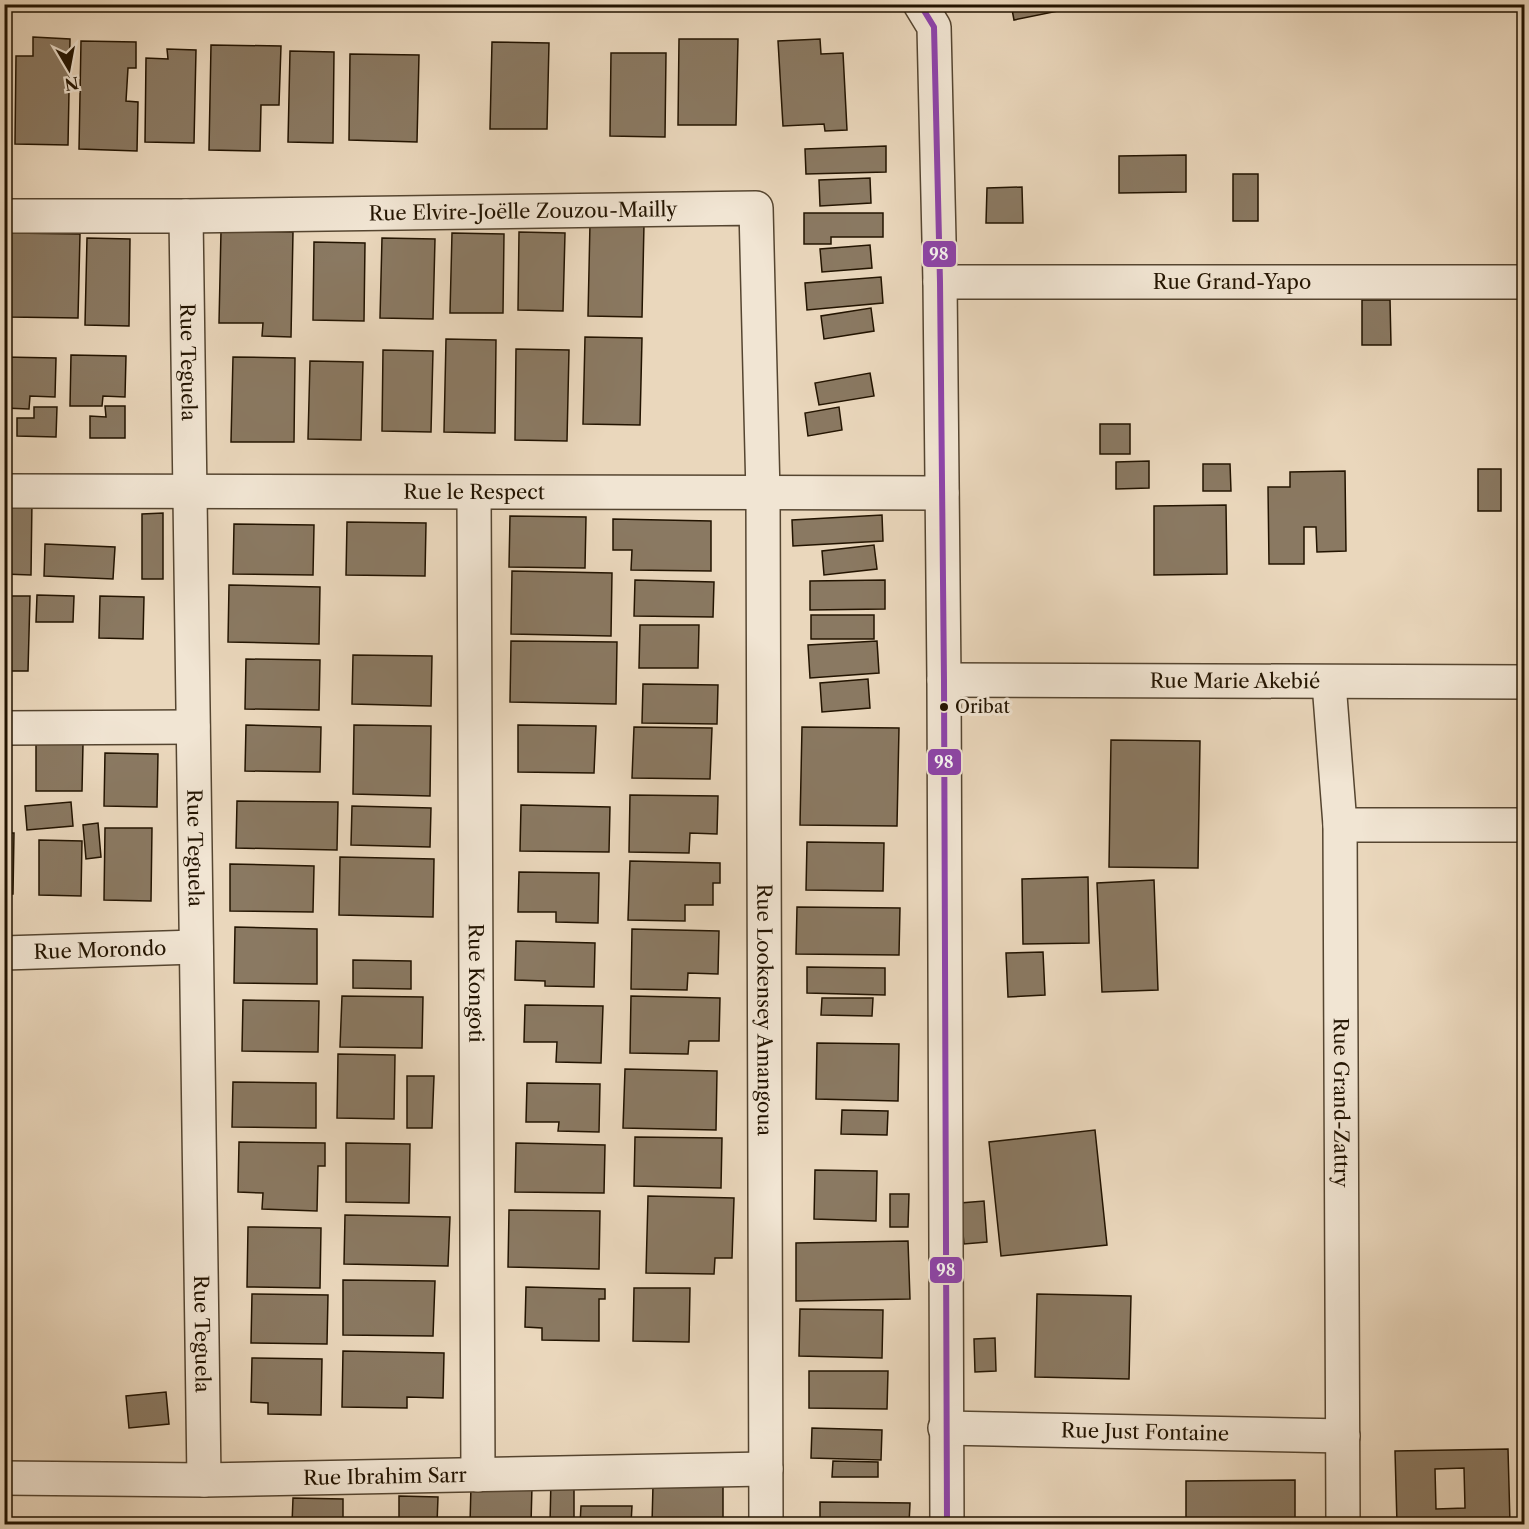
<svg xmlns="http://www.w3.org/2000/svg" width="1529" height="1529" viewBox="0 0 1529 1529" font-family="'Libre Caslon Text',serif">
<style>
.building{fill:#8a7962;stroke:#231401;stroke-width:1.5;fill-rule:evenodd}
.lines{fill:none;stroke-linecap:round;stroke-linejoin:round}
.minor-casing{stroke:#554530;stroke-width:36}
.minor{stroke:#f1e5d3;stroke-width:33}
.bus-1-casing{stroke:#f1e5d3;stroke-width:10}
.bus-1{stroke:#8e44ad;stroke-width:6}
.bus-dot{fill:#231401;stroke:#f1e5d3;stroke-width:2}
.labels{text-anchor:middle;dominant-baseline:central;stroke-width:6;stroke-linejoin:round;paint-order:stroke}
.bus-label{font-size:18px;fill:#231401;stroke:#f1e5d3;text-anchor:start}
.street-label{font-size:20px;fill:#231401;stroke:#f1e5d3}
.line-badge{stroke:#f1e5d3;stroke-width:2}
.badge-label{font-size:16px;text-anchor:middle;font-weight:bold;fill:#fff}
</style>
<rect width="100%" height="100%" fill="#ead7bc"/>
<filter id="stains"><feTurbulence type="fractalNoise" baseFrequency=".00333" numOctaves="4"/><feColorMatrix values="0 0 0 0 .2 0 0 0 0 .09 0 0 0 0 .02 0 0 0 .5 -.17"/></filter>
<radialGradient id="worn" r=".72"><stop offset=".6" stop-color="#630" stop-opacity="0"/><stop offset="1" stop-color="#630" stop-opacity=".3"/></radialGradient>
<path class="building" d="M1011,4H1088V5L1014,20Z
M33,37L70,39L68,145L15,144L16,56H33Z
M679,39H738L736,125H678Z
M820,39L821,54L843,53L847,130L825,131L824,124L783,126L778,41Z
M81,41L136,42V68H128L126,101L138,102L137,151L79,149Z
M492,42L549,43L547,129H490Z
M211,45L281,46L279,105H261L260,151L209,150Z
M167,49L196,50L194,143L145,142L146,58L168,59Z
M290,51L334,52L333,143L288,142Z
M611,53H666L665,137L610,136Z
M350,54L419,55L417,142L349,140Z
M886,146V172L806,174L805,149Z
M1186,155V192L1119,193V156Z
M1233,174H1258V221H1233Z
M870,178L871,203L820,206L819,180Z
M1022,187L1023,223H986L987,188Z
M804,213H883V237H831V244H804Z
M590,223L644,224L642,317L588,316Z
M221,231L293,232L291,337L262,336L263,323H219Z
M519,232L565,233L563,311L518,310Z
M11,233L80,234L78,318L9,317Z
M452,233L504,234L503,313H450Z
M87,238L130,239L129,326L85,325Z
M382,238L435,239L433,319L380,318Z
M314,242L365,243L364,321L313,320Z
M870,245L872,268L822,272L820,249Z
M881,277L883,303L807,310L805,283Z
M1362,300H1390L1391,345H1362Z
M871,308L874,331L824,339L821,316Z
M585,337L642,338L640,425L583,424Z
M446,339L496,340L495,433L444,432Z
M516,349L569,350L567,441L515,440Z
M383,350L433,351L431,432L382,431Z
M71,355L126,356L125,397L103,396L102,406H70Z
M4,357L56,358L55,397L30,396L29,409L4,408Z
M233,357L295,358L294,442H231Z
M310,361L363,362L361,440L308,439Z
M870,373L874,396L819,405L815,383Z
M105,406H125V438H90V416L106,417Z
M34,407H57L56,437L17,436V418H34Z
M839,407L842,430L808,436L805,413Z
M1100,424H1130V454H1100Z
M1149,461V488L1116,489V462Z
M1203,464H1230L1231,491H1203Z
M1478,469H1501V511H1478Z
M1345,471L1346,551L1317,552L1316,527H1304V564H1269L1268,487H1290V472Z
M4,499L32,500L31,575L4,574Z
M1226,505L1227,574L1154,575V506Z
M163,513V579H142V514Z
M882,515L883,541L793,546L792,520Z
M510,516L586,517L585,568L509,567Z
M613,519L711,521V571L631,570L632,550H613Z
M347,522L426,523L425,576L346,575Z
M234,524L314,525L313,575L233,574Z
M45,544L115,547L113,579L44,576Z
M874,545L877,569L824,575L822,551Z
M512,571L612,573L611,636L511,634Z
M635,580L714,582L713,617L634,616Z
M885,580V609L810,610V581Z
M229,585L320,587L319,644L228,642Z
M37,595L74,596L73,622H36Z
M4,596H30L28,671H4Z
M100,596L144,597L143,639L99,638Z
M811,615H874V639H811Z
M640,625H699L698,668H639Z
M511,641L617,642L616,704L510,702Z
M877,641L879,673L810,678L808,645Z
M353,655L432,656L431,706L352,704Z
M246,659L320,660L319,710L245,709Z
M868,679L870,708L822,712L820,683Z
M643,684L718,685L717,724L642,723Z
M246,725L321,727L320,772L245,771Z
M354,725L431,726L430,796L353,794Z
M518,725L596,726L594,773L518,772Z
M634,727L712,728L710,779L632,778Z
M802,727L899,728L897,826L800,825Z
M4,733H11L10,798H4Z
M1111,740L1200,741L1198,868L1109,867Z
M36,743L83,744L82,791H36Z
M105,753L158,754L157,807L104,806Z
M630,795L718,796L717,834L690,833L689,853L629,852Z
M237,801L338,802L337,850L236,848Z
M71,802L73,826L27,830L25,806Z
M521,805L610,807L609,852L520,851Z
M352,806L431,808L430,847L351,845Z
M98,823L101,857L86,859L83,825Z
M105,828H152L151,901L104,900Z
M4,833H14L13,894H4Z
M39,840L82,841L81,896L39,895Z
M807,842L884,843L883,891L806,890Z
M340,857L434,859L433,917L339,915Z
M630,861L720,863V883H713V905H685V921L628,920Z
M230,864L314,866L313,912L230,911Z
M519,872L599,873L598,923L556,922V912H518Z
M1088,877L1089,943L1023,944L1022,879Z
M1154,880L1158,990L1102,992L1097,883Z
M797,907L900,908L899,955L796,954Z
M235,927L317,929V984L234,983Z
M632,929L719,931L718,974L688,973L687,990L631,989Z
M516,941L595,943L594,987L545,986V981L515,980Z
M1043,952L1045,995L1008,997L1006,953Z
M353,960L411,961V989L353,988Z
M807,967L885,968V995L807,993Z
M342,996L423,997L422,1048L340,1047Z
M631,996L720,998L719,1041H689L688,1054L630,1053Z
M822,998H873L872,1016L821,1015Z
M243,1000L319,1001L318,1052L242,1051Z
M525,1005L603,1006L601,1063L556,1062L557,1042H524Z
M817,1043L899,1044L898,1101L816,1099Z
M338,1054L395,1055L394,1119L337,1118Z
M625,1069L717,1071L716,1130L623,1128Z
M407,1076H434L432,1128H407Z
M233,1082L316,1083V1128L232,1127Z
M527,1083L600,1084L599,1132L558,1131L559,1122H526Z
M842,1110L888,1111L887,1135L841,1134Z
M1095,1130L1107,1245L1001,1256L989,1142Z
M635,1137L722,1138L721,1188L634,1186Z
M239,1142L325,1143V1166H318L317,1211L262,1209L263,1193L238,1192Z
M346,1143L410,1144L409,1203L346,1202Z
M516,1143L605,1145L604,1193L515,1192Z
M815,1170L877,1171L876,1221L814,1219Z
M890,1194H909L908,1227H890Z
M648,1196L734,1198L732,1258H715L714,1274L646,1273Z
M984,1201L987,1242L964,1244L960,1203Z
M509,1210L600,1211L599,1269L508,1267Z
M345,1215L450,1217L448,1266L344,1264Z
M248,1227L321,1228L320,1288L247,1287Z
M908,1241L910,1299L796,1301V1243Z
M343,1280L435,1281L433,1336L343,1335Z
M526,1287L605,1289V1299H599V1341L542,1340V1328L525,1327Z
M634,1288H690L689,1342L633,1341Z
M252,1294L328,1295L327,1344L251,1343Z
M1037,1294L1131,1296L1129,1379L1035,1377Z
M800,1309L883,1310L882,1358L799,1356Z
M995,1338L996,1371L975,1372L974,1339Z
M343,1351L444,1353L443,1398L407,1397V1408L342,1407Z
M252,1358L322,1359L321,1415L268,1414V1403L251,1402Z
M809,1371H888L887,1409L809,1408Z
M166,1392L169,1424L129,1428L126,1396Z
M812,1428L882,1430L881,1460L811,1458Z
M1508,1449L1510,1524H1397L1395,1451ZM1464,1468L1465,1508L1436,1509L1435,1469Z
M833,1461L878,1462V1477H832Z
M551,1479H574V1524H550Z
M1295,1480V1524H1186V1481Z
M471,1485L532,1486L531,1524H470Z
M653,1485L723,1486V1524H652Z
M399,1496L438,1497L437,1524H399Z
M293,1498L343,1499V1524H292Z
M820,1502L910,1503L909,1524H820Z
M581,1506H632L631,1524H580Z
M360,1518H388V1524H360Z"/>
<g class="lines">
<g class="minor-casing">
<g id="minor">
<path d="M920,4L934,27L940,282L944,680L947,1524"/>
<path id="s1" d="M4,216H186L756,208L763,494L766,1524"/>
<path id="s2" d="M186,216L204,1480"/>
<path id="s3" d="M940,282H1524"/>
<path id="s4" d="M4,491L942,493"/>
<path id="s5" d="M474,493L478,1475"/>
<path id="s6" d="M944,680L1524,682"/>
<path id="s7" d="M1329,683L1340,825L1343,1524"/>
<path d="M4,728L193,727"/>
<path d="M1340,825H1524"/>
<path id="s8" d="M4,953L196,947"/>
<path id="s9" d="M945,1428L1343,1436"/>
<path id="s10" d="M4,1478L204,1480L766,1469"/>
</g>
</g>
<use href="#minor" class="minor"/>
<g class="bus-1-casing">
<path id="bus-1" d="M920,4L934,27L940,282L944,680L947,1524"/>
</g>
<use href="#bus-1" class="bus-1"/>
</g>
<circle class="bus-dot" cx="944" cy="707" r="5"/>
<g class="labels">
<g class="bus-label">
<text x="955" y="707">Oribat</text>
</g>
<g class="street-label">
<text stroke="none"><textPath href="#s1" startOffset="519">Rue Elvire-Joëlle Zouzou-Mailly</textPath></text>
<text stroke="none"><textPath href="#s3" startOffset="292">Rue Grand-Yapo</textPath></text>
<text stroke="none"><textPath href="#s2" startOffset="146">Rue Teguela</textPath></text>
<text stroke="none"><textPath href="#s4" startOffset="470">Rue le Respect</textPath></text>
<text stroke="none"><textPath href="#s6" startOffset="291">Rue Marie Akebié</textPath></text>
<text stroke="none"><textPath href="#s2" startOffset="632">Rue Teguela</textPath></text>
<text stroke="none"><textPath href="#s8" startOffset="96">Rue Morondo</textPath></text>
<text stroke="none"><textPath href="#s5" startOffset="490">Rue Kongoti</textPath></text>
<text stroke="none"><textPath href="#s1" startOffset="1554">Rue Lookensey Amangoua</textPath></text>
<text stroke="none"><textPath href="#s7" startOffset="420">Rue Grand-Zattry</textPath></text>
<text stroke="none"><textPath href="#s2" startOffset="1118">Rue Teguela</textPath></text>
<text stroke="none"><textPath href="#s9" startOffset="200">Rue Just Fontaine</textPath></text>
<text stroke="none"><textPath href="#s10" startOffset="381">Rue Ibrahim Sarr</textPath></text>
</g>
</g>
<g class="line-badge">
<rect x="922" y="240" width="35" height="28" rx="6" fill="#8e44ad"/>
<rect x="927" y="748" width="35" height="28" rx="6" fill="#8e44ad"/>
<rect x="929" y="1256" width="34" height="28" rx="6" fill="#8e44ad"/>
</g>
<g class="badge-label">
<text x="939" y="260">98</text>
<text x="944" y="768">98</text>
<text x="946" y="1276">98</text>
</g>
<rect width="1529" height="1529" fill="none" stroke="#ead7bc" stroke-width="24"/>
<rect x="6" y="6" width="1517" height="1517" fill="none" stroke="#231401" stroke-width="3"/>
<rect x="12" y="12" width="1505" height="1505" fill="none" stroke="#231401" stroke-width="1.5"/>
<g transform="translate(69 69) rotate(170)" stroke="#f1e5d3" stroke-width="4.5" paint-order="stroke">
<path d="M0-4.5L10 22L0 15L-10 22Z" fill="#231401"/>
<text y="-9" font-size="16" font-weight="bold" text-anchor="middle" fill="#231401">N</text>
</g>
<rect width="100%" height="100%" filter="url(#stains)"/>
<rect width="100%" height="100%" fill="url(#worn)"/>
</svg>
